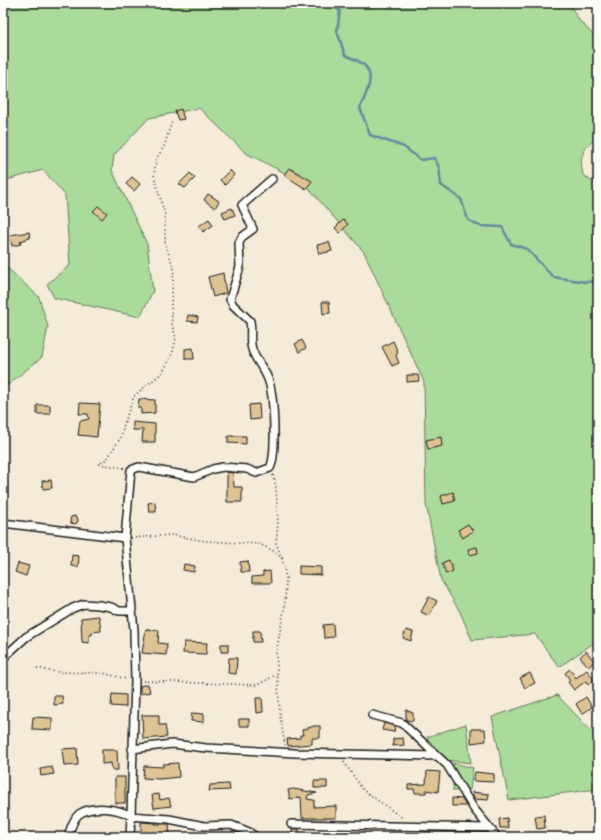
<svg xmlns="http://www.w3.org/2000/svg" width="601" height="840" viewBox="0 0 601 840" font-family="Dekko,sans-serif">
<style>
.green{fill:#aadb9b;stroke:#637c5c}
.lines{fill:none;stroke-linecap:round;stroke-linejoin:round}
.stream{stroke:#638d9d;stroke-width:2.5}
.building{fill:#dec494;stroke:#1c1c1c}
.minor-casing{stroke:#1c1c1c;stroke-width:10}
.path{stroke:#1c1c1c;stroke-width:1.5;stroke-dasharray:1 3;stroke-linecap:butt}
.minor{stroke:#fdfcf7;stroke-width:7}
</style>
<rect width="100%" height="100%" fill="#f4ebd9"/>
<filter id="ink" filterUnits="userSpaceOnUse"><feTurbulence type="fractalNoise" baseFrequency=".025" numOctaves="2"/><feDisplacementMap in="SourceGraphic" scale="8" xChannelSelector="R" yChannelSelector="G"/><feConvolveMatrix kernelMatrix="1 2 1 2 8 2 1 2 1" color-interpolation-filters="sRGB"/></filter>
<g filter="url(#ink)">
<path class="green" d="M3,3H569L579,20L598,40V137C582,148 579,156 583,175L598,186V666L595,642L559,667L535,634L472,640L460,612L441,580L426,504L424,382L364,252L304,183L246,153L199,108L149,118L114,155L112,170L147,244L153,291L140,317L54,298L47,284L70,265L65,195L43,170L3,181Z
M3,264L39,297L48,327L42,357L3,389Z
M557,695L598,738V789L509,800L492,717Z
M466,724L471,763L444,760L427,737Z
M453,763L473,768L470,790L453,791Z"/>
<g class="lines">
<path class="stream" d="M330,3L340,11L337,31L345,55C351,58 361,61 365,66C376,77 365,96 360,108L370,135L404,147L421,160L434,158L439,167L441,185L461,199L468,220L480,226L502,227L511,244L527,249L553,277L586,282L598,281"/>
</g>
<path class="building" d="M181,109L184,119L178,120L175,111Z
M289,168L312,181L306,189L284,175Z
M230,170L234,175L225,185L220,180Z
M190,173L195,178L185,188L179,184Z
M132,177L140,184L134,191L126,184Z
M208,194L219,201L215,208L204,200Z
M98,206L107,213L102,219L93,211Z
M232,208L235,215L225,219L222,212Z
M209,219L213,225L203,232L199,226Z
M343,220L348,224L340,233L335,228Z
M29,232L30,238L20,241L21,244L12,246L10,235Z
M329,242L332,251L319,254L317,245Z
M223,273L226,293L213,297L208,277Z
M322,302H329L330,313L323,314Z
M188,315L198,317L197,322L187,321Z
M302,340L306,348L299,352L295,344Z
M393,341L398,352L396,356L399,363L392,366L382,347Z
M193,348L194,359H185V349Z
M407,375H418L419,381L407,382Z
M139,399L155,400V413L141,414V408H138Z
M80,403L100,404L97,437L78,435L80,421L89,419L88,414H79Z
M259,404L260,419L250,420L249,405Z
M37,405H50V414H37Z
M133,422L155,424V442H142L143,430H133Z
M228,436H246V444L228,443Z
M441,437L442,446L428,449L426,440Z
M227,472L233,473L234,487H242V502H227Z
M51,480L52,488L43,489L42,481Z
M453,492L455,501L443,504L441,496Z
M155,502L156,512H149L148,503Z
M70 520a4 4 0 1 1 8 0a4 4 0 1 1-8 0Z
M468,524L473,531L463,538L458,530Z
M477,547L478,553L470,555L468,549Z
M72,555L79,556L78,567L71,566Z
M449,560L453,571L446,574L442,563Z
M248,561L249,572H241L240,562Z
M18,563L29,566L26,576L15,572Z
M184,564L195,566L194,572L183,570Z
M299,566L321,567V575L299,574Z
M270,571L271,583H252V577L263,576V572Z
M429,597L437,601L429,616L421,612Z
M99,616L101,631L92,632V635H89V643L82,642L81,618Z
M333,624L334,637L324,638L323,625Z
M146,629L159,630L158,643L167,644L166,655L142,653Z
M406,630L413,632L411,641L403,638Z
M253,631H260L261,642H253Z
M184,642L207,643L206,654L183,653Z
M221,644H228V652H221Z
M586,651L594,661L589,667L580,657Z
M229,658H237L236,674L228,673Z
M570,669L576,678L587,670L594,680L588,685L586,681L574,690L568,682L570,680L565,673Z
M530,673L535,683L525,688L520,678Z
M148,684L150,692L140,694V686Z
M112,694L126,695V707L111,706Z
M54,696H62L63,704L54,705Z
M586,697L592,707L582,714L576,704Z
M256,698H262L263,712L257,713Z
M406,710L413,713V721L406,720Z
M192,713L204,714V722L191,721Z
M142,715H159V725H165L167,737L143,739Z
M33,717L52,718V730L32,729Z
M239,719H249V726H239Z
M384,723L395,726L394,732L382,730Z
M314,726H320V738H312V744L288,746L287,739L300,738V735H303L302,730Z
M471,729H485L486,741L471,743Z
M403,738L404,745L393,746V739Z
M77,748L78,765L64,766L62,749Z
M102,750H117L118,770H112L111,763L102,764Z
M178,763L179,777L160,779L143,778L144,766L163,767V764Z
M52,767L54,774L41,776L40,769Z
M427,771L440,772L438,792L426,790V793H415L414,789H408V785L426,784Z
M475,772L494,774V782L473,781Z
M115,777H125V803H115Z
M314,781H327V788H314Z
M229,784L230,790L209,791L210,785Z
M293,789L317,793L308,795L307,799L314,800V807L336,806V818H302L301,797L290,799L288,790Z
M472,792L489,794L488,800L474,799Z
M159,794L160,800L169,798L171,806L154,808L152,795Z
M452,798L462,799L466,806H452Z
M544,815L545,828L537,829L535,816Z
M507,818L508,828H500L499,819Z
M141,822L155,823V824H169L170,835H141Z
M292,829H299V837H292Z"/>
<g class="lines">
<g class="minor-casing">
<path id="minor" d="M3,523L125,538L131,470L139,467L194,477L213,469L223,467L247,469L256,473L270,468C277,455 274,393 268,379C264,368 255,360 252,349C249,340 252,330 250,321L233,305L230,299L240,267L239,243L242,237L253,229L242,205L272,179
M3,658L26,637L73,608L84,604L99,605L111,607L119,611H132
M372,715L402,723L447,765L474,809L497,837
M132,749L172,744L206,748L295,753L436,756
M291,824L488,828
M68,837C70,830 73,819 79,814C92,805 118,808 131,816L135,681L134,630L125,538
M130,837L131,816L169,819L204,826L231,825L249,832L256,837"/>
</g>
<path class="path" d="M124,468L99,464L107,459L121,437L124,424L134,396L163,372L173,352L176,338L172,325L171,303L174,269L165,243V215L154,176L156,159L164,147L172,121
M273,475L276,488L278,522L276,543L282,558
M131,538L172,535L205,541L259,544L272,550L282,558L286,578L285,605L276,653L280,716L285,745
M37,668L56,672L102,673L127,679
M143,681L257,685L276,675
M344,762L363,790L404,819"/>
<use href="#minor" class="minor"/>
</g>
</g>
<rect width="601" height="840" fill="none" stroke="#fdfcf7" stroke-width="16"/>
<rect x="8" y="8" width="585" height="824" fill="none" stroke="#1c1c1c" stroke-width="1.5" filter="url(#ink)"/>
</svg>
